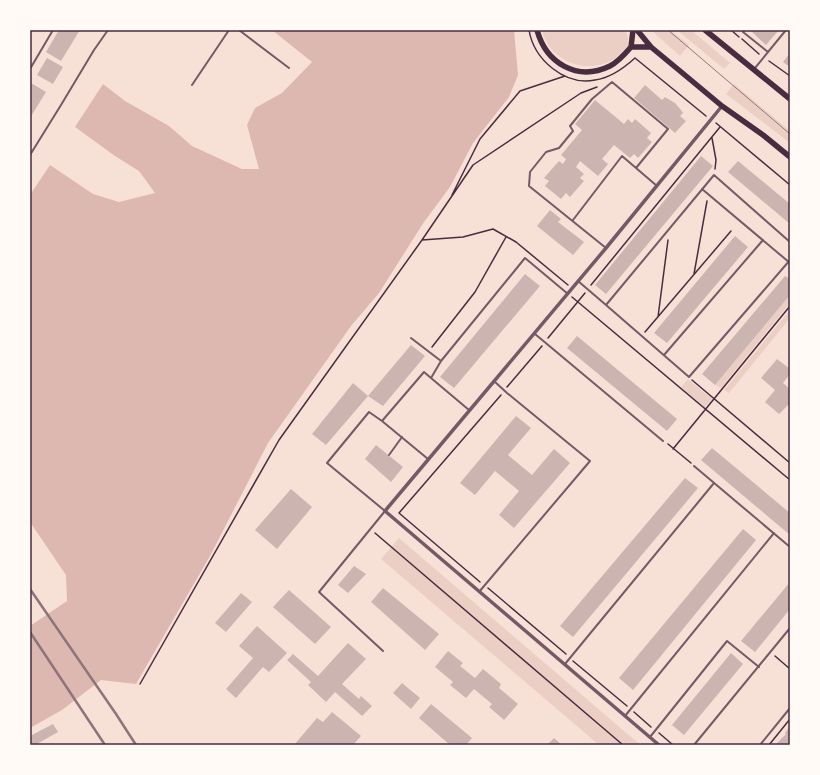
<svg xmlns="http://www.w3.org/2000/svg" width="820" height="775" viewBox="0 0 820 775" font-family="Rubik,sans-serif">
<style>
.green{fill:#ebcfc5}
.water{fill:#dcb8b0}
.building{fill:#ccb4b1}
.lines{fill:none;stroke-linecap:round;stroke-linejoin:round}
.path{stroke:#4a2c40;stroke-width:1.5}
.service{stroke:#755966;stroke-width:2}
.minor{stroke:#755966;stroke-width:3.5}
.primary{stroke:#4a2c40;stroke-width:5.5}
.tram{stroke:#8f747c;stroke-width:1}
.rail{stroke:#8f747c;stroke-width:2.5}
.neatline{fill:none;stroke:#4a2c40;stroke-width:1.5}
</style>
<rect width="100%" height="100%" fill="#f7e1d7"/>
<path class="green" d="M542,30H625L628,37V46C621,53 615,60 606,63C580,73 548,58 542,30Z
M651,30H670L689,45L680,56Z
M677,30H691L730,63L724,69Z
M734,84L790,131V143L726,94Z
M790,295V303L721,388L715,385Z
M790,310V318L729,393L724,390Z
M688,379L712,399L705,407L681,387Z
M399,538L624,731L641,745H599L381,559Z"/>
<path class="water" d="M272,30H514L518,75L509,97L473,143L450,187L424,222L379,293L351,326L268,443L210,556L136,684L101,680L62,710L30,728V626L67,601L66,575L30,522V195L50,165L93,194L119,202L155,193L139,171L115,156L75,127L103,84L125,101L169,126L192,146L242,169H259L247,125L255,108L282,93L312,62Z"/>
<path class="building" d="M59,30H80L61,61L46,52Z
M750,30H779L766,45Z
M790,53V67L783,62Z
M47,58L63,67L53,84L37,75Z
M31,83L46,92L30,118V85Z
M645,85L662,100L665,97L675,103L681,110L683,113L680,116L686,121L675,133L634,98Z
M595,100L624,124L628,119L632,123L635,119L651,133L647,138L652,142L638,158L634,154L630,158L614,145L602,159L608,164L598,176L580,161L576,167L584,174L580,178L584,181L570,197L566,193L561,199L545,186L549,181L544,178L559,161L563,164L566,159L561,155L582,130L575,124Z
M701,156L713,166L606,294L595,285Z
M738,161L790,204V224L728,172Z
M550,210L561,219L558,222L584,242L573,255L537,226Z
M735,236L748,247L667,343L654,333Z
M525,274L540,286L454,388L440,377Z
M785,276L790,279V295L715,385L702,374Z
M577,336L677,419L667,431L567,348Z
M411,345L425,356L383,406L368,396Z
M777,359L790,369V374L783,383L790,389V403L779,414L765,402L775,390L761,378Z
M353,383L368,396L326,445L312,434Z
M516,416L531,428L508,455L532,475L554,449L570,463L514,528L499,515L519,491L495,471L475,495L460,483Z
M376,445L403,467L391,482L365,459Z
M712,448L790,513V535L701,460Z
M685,478L698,488L573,637L560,626Z
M291,489L312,507L277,549L255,530Z
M743,529L756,540L633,690L619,678Z
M354,566L366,574L348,593L338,585Z
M790,582V609L755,652L741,641Z
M383,588L439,634L425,650L371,602Z
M289,590L331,627L315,644L273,607Z
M241,593L252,602L226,632L215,623Z
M257,626L287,653L269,672L263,667L236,698L226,689L253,658L239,646Z
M348,643L366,659L342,684L359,699L361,696L372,706L362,716L335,692L326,702L308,685L311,682L287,660L293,654L318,676Z
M448,651L463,663L460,666L475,678L483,669L501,684L499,688L518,704L504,720L489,707L492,704L474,689L466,698L450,685L453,682L435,667Z
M731,653L743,664L684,735L672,725Z
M402,683L420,698L411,709L393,693Z
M431,704L472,738L466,745H450L419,718Z
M332,712L361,736L353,745H294L317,718L323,722Z
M53,724L58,732L35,745H30V736Z
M790,726V745H775L786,734L785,733Z
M554,738L562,745H547Z"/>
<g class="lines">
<path class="path" d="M529,30C534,60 565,86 595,80C611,78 624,68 635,58L706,116
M731,30L739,37
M742,39L759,54
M769,61L790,76
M716,123L790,185
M712,138L716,160L715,169
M452,195L480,139L520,91L565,76
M422,240L473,165L581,93L597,87
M694,274L707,201
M591,285L720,127
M572,297L790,480
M658,317L668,240
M645,332L731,231
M548,338L585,293
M432,347L475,292L506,237
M692,380L790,463
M507,387L542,346
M668,444L691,463
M673,449L790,306
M375,533L623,745
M480,582L399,513L501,395
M488,588L566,654
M775,656L790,669
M573,661L627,706
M140,684L279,440L422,240L463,237L493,229L516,242L568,285
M634,712L651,727
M659,733L673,745
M769,745L790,719"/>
<path class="service" d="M239,30L289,68
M745,30L743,32L768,52
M755,68L786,30
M30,69L53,30
M192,85L229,30
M30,155L61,105L94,50L108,30
M702,189L790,263
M573,220L622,156L636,168
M606,248L529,186L530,172L546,152L559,148L573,131L570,126L592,99L612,82L668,129L636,168L657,186
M578,281L606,305L714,175L790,242
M606,305L689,377L790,260
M535,334L663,441
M411,338L441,361
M664,355L763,240
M469,410L431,378L441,361L525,258L568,294
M382,421L369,412L327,463L385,511L319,592L383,651
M389,455L402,437
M428,459L382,421L424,372L431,378
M694,466L790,547
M479,592L590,461L507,393L494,381
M565,664L714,483
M625,716L774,533
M650,737L727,641L759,667
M694,745L790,628
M760,745L790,708"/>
<path class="minor" d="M659,745L385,511L606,248L722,106"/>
<path class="primary" d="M537,30C546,63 577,82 610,66C618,62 625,54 631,47L633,30
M637,30L651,47L680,71L722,106L763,135L790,157
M705,30L790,99
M631,47H651"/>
<path class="tram" d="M668,30L790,134"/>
<path class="rail" d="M30,589L116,714L136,745
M30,632L105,745"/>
</g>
<rect width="820" height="775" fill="none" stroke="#fffaf5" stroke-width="62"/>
<rect x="31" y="31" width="758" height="713" class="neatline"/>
</svg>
